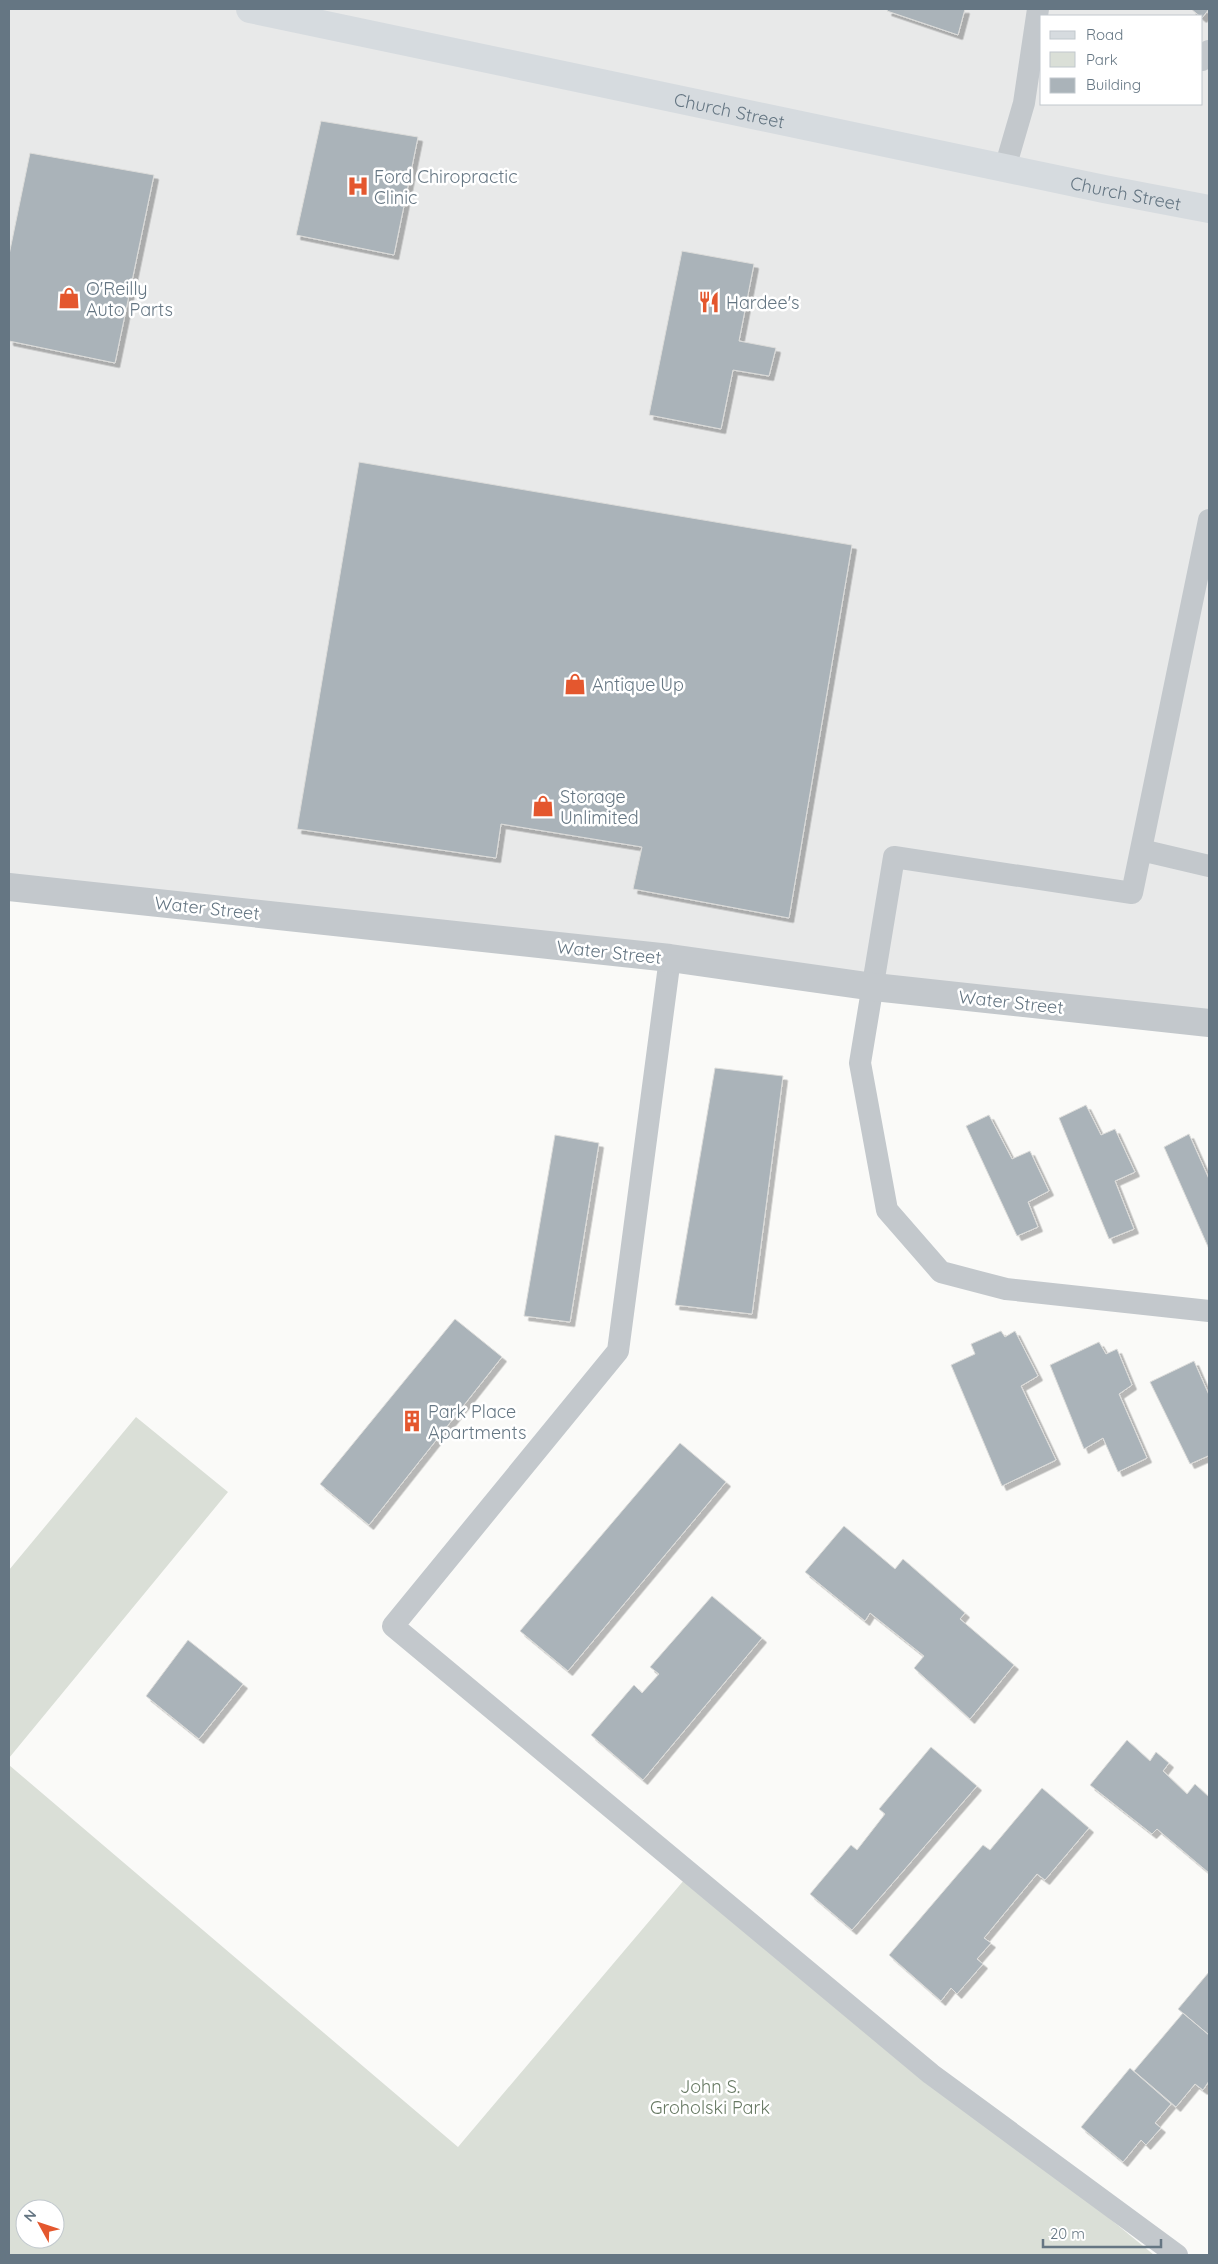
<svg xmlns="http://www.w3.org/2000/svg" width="1218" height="2264" viewBox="0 0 1218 2264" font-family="Quicksand,sans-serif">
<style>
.built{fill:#e8e9e9;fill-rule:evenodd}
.green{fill:#dadfd7;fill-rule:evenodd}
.building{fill:#aab3b9;stroke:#dcdcda;filter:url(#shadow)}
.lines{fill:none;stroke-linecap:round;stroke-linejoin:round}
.service{stroke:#c3c8cc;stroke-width:22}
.tertiary{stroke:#c3c8cc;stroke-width:28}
.secondary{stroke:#d6dbdf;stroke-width:28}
.labels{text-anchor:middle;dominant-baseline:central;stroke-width:5;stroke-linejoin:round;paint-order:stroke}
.street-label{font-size:18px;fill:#657683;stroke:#fff}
.poi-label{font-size:18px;fill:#657683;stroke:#fff;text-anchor:start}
.park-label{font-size:18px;fill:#687a64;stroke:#fff}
</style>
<defs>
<filter id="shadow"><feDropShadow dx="4.5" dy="4.5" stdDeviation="0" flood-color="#0004"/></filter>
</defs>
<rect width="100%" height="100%" fill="#fafaf8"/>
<path class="built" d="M9,9H1209V1023L9,887ZM1042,16H1202V104H1042Z"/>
<path class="green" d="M136,1417L228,1492L9,1758V1570Z
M9,1765L458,2147L690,1873L1154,2255H9ZM25,2209H55V2239H25Z"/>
<path class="building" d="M888,9H965L958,35L887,11Z
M1191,9H1209L1202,18Z
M321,121L418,137L394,255L296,235Z
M30,153L154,175L115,363L9,341V255Z
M682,251L754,264L739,341L776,348L769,376L733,370L721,429L649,415Z
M359,462L852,545L789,918L633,889L642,847L501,824L496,858L297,829Z
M715,1068L783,1076L752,1314L675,1305Z
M1086,1105L1101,1135L1115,1129L1135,1172L1115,1181L1134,1229L1109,1239L1059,1118Z
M989,1115L1012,1159L1030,1151L1049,1191L1028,1202L1038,1227L1017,1236L966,1126Z
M1189,1134L1209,1179V1249L1164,1147Z
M555,1135L599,1143L570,1322L524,1316Z
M455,1319L502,1357L369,1525L320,1484Z
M1001,1331L1005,1337L1015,1331L1038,1376L1021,1386L1056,1460L1002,1486L951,1365L975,1354L971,1344Z
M1099,1342L1106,1354L1117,1349L1132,1385L1119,1394L1147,1458L1118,1472L1103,1438L1084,1449L1050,1365Z
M1194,1361L1209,1395V1458L1208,1456L1190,1464L1150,1382Z
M680,1443L726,1482L568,1671L520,1631Z
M844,1526L895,1569L903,1559L965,1613L960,1619L1014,1665L970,1719L914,1668L924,1656L870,1613L865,1621L805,1572Z
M712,1596L762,1638L643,1780L591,1735L634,1685L642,1693L659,1674L650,1667Z
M188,1640L243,1684L199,1739L146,1696Z
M1127,1740L1150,1761L1156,1752L1169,1763L1163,1771L1187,1794L1195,1784L1209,1797V1873L1157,1829L1152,1834L1090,1785Z
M931,1747L977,1786L852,1930L810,1894L851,1845L857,1850L885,1814L879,1809Z
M1042,1788L1089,1828L1045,1880L1037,1874L984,1938L991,1943L977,1959L983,1964L957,1994L951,1988L941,2001L889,1955L983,1845L990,1850Z
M1209,1972V2035L1178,2009Z
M1183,2013L1209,2035V2081L1203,2090L1195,2084L1176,2107L1134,2071Z
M1130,2068L1171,2104L1155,2123L1161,2128L1146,2145L1141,2140L1123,2162L1081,2127Z"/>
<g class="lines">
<path class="service" d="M1202,60L1209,51
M1005,168L1024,103L1038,9
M1209,520L1132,893L894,857L860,1063L887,1210L941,1272L1006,1289L1209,1311
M1141,850L1209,866
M670,958L618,1351L393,1626L931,2074L1177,2255"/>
<path class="tertiary" d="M9,887L670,958L874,987L1209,1023"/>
<path class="secondary" id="s1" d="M250,9L1104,189L1209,209"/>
</g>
<defs>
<g id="hospital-bare" transform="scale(1.725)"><path d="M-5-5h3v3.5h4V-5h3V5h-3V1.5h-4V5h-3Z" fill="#e4572e" stroke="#fff" stroke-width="2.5" paint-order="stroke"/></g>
<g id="shop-bare" transform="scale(1.725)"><path d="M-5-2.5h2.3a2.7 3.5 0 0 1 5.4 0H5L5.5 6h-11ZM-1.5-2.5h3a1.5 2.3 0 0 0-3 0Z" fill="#e4572e" stroke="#fff" stroke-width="2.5" paint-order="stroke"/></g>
<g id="restaurant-bare" transform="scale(1.725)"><path d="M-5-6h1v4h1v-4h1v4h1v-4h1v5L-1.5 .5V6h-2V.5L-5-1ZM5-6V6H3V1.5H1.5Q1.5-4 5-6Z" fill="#e4572e" stroke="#fff" stroke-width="2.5" paint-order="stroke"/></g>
<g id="building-bare" transform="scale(1.725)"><path d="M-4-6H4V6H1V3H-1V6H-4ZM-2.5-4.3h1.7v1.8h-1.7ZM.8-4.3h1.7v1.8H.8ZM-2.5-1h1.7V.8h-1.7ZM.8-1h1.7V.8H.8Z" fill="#e4572e" stroke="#fff" stroke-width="2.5" paint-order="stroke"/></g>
</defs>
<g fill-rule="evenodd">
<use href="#hospital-bare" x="358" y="186"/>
<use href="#shop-bare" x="69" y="298"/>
<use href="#restaurant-bare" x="709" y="302"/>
<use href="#shop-bare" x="575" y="684"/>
<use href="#shop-bare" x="543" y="806"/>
<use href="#building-bare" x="412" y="1421"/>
</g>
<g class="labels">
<g class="street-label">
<text stroke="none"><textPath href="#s1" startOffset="490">Church Street</textPath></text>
<text stroke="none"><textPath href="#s1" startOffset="895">Church Street</textPath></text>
<text transform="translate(207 908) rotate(6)">Water Street</text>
<text transform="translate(609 952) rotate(6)">Water Street</text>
<text transform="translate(1011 1002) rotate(6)">Water Street</text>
</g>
<g class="poi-label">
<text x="374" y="176">Ford Chiropractic<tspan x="374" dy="21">Clinic</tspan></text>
<text x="86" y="288">O'Reilly<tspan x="86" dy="21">Auto Parts</tspan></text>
<text x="726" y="302">Hardee's</text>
<text x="592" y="684">Antique Up</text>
<text x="560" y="796">Storage<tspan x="560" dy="21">Unlimited</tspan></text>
<text x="428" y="1411">Park Place<tspan x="428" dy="21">Apartments</tspan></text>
</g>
<g class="park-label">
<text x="710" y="2086">John S.<tspan x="710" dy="21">Groholski Park</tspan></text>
</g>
</g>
<rect width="1218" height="2264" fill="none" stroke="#657683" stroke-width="20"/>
<rect x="1040" y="15" width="162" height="90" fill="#ffffff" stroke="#c1c8cd"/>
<rect x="1050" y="31" width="25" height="8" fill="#d6dbdf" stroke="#c1c8cd"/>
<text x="1086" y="40" font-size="15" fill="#657683">Road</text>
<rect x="1050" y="52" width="25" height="15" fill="#dadfd7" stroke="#c1c8cd"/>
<text x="1086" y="65" font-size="15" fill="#657683">Park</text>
<rect x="1050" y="78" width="25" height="15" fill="#aab3b9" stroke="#c1c8cd"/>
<text x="1086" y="90" font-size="15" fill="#657683">Building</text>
<g transform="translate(40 2224) rotate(310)"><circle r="24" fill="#ffffff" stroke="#c1c8cd"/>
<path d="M0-4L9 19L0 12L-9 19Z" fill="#e4572e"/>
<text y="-8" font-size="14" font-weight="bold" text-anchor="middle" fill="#657683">N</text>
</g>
<path d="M1043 2239v8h118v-8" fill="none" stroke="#657683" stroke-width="2.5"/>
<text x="1050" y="2239" font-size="15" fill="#657683" stroke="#ffffff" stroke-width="4" paint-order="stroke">20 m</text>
</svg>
